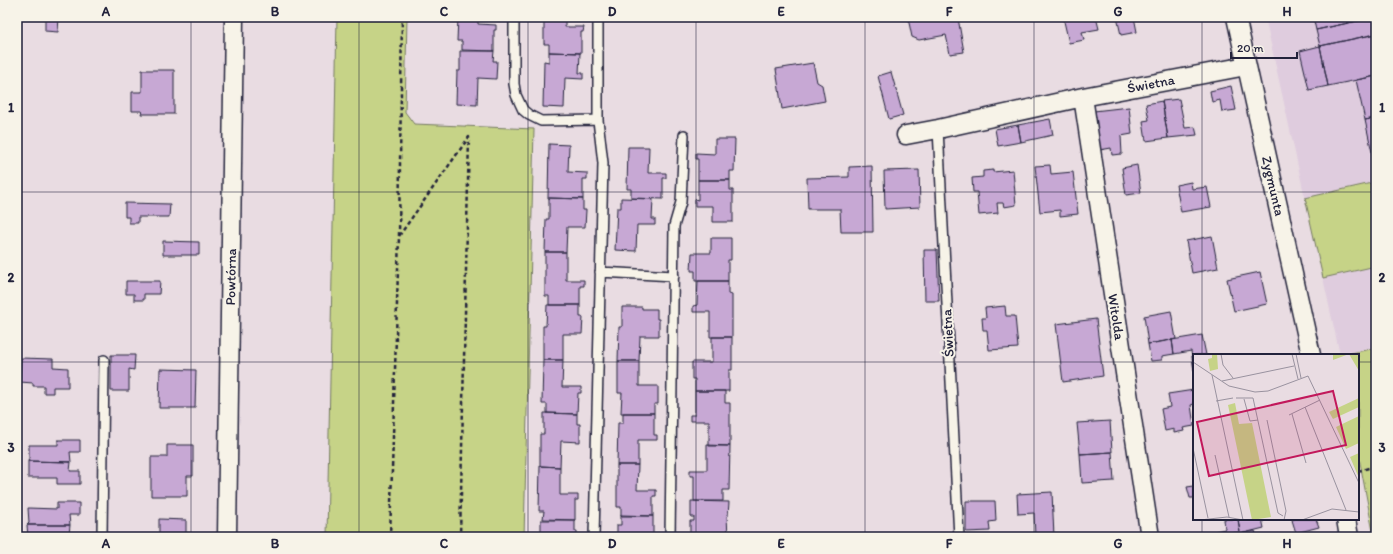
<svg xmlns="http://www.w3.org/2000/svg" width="1393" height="554" viewBox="0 0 1393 554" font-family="Itim,sans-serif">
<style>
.built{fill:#dfccde}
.green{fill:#c6d387;stroke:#747a61}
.building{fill:#c7a8d4;stroke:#22223b}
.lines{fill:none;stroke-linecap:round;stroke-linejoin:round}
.service-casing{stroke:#22223b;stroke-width:12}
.minor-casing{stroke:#22223b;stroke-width:21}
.path{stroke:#22223b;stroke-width:2.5;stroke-dasharray:4 3;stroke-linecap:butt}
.service{stroke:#f7f3e8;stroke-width:9}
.minor{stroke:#f7f3e8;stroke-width:18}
.grid{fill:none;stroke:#22223b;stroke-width:1;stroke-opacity:0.55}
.labels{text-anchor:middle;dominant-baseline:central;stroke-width:4;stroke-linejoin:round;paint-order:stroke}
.street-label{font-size:14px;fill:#22223b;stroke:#f7f3e8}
.inset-road{fill:none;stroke:#99929f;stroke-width:1}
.view{fill:#c2185b;fill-opacity:0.15;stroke:#c2185b;stroke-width:2}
.inset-edge{fill:none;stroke:#22223b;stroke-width:2}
.neatline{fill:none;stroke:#22223b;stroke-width:1.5}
.grid-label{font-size:13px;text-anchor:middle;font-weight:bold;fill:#22223b}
</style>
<rect width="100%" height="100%" fill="#e9dce2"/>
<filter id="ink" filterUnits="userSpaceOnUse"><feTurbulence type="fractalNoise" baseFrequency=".025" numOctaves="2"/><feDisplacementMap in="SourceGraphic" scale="8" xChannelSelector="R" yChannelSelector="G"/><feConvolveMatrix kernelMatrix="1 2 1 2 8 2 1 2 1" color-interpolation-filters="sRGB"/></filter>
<g filter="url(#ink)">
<path class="built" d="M1265,17H1376V182L1305,198Z
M1376,266V348L1340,355L1323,278Z"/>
<path class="green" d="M337,17H407L405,112L414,124L534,129L524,537H327Z
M1376,182V266L1323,278L1305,198Z
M1376,348V537H1374L1358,452V355H1341Z"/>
<path class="building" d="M45,17H59L58,32L45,31Z
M458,17H478V24L496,25V30H494V51L462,50V41H457Z
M544,17H565V27H584L583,32H581V53L549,52V44H544Z
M915,17H949L950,20L958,18L964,52L950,54L946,35L919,40L912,37L908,18Z
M1063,17H1096L1099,29L1082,32L1084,40L1069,43Z
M1117,17H1134L1137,32L1121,35Z
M1313,17H1347L1348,23L1316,30Z
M1347,17H1376L1348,23Z
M1376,17V34L1320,46L1316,30Z
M1376,34V76L1328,86L1320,46Z
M1320,46L1328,86L1309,90L1300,51Z
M460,51H494L493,61H497L496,79L478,78L477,105L456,104L457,71H460Z
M549,52L580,53L579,73H583V79L565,78L564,108L543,107L544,61L549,62Z
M813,63L817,82L822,85L825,101L782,109L776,69Z
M142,70H174V114H141L142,111H132V92H142Z
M891,72L903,115L889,119L878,76Z
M1376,76V118L1365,120L1356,80Z
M1231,86L1236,110L1222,112L1220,100L1212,102L1210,91Z
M1179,99L1185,128L1195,127L1197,135L1168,138L1162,101Z
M1162,101L1168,138L1146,141L1143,121L1149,120L1146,104Z
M1129,107L1132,134L1121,136L1122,154L1112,155L1111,148L1100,150L1094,111Z
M1376,118V156L1373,157L1365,120Z
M1050,119L1053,135L1021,142L1018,125Z
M1018,125L1021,142L998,146L995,129Z
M715,139H735L734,171H730V180H698V159H696V153L715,154Z
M549,144L569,145L568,172L587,173V179H583V199L548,198Z
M628,147H649L648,173H666V178H663V199L631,198V189H627Z
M1050,165L1051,174L1073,172L1078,214L1060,216V210L1040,212L1035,166Z
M1137,165L1141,193L1126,195L1122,168Z
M872,166L873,232H841L840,209H808L807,178L849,177V167Z
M919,170L920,207L885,209L884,171Z
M993,170V172L1013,170L1016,205L1004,207L1003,203H997L998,213L979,215L977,192H973L972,178L983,177V171Z
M698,180H730V190H733V222H713V206H695V199L698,200Z
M1191,182L1192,189L1207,187L1211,207L1181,212L1176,185Z
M549,198L583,199V210H586L585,227H567L566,252H545L546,219H549Z
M621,198L653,199L652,219H655V225H637L636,251L615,250L617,208H621Z
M125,203L170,204L169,217H138V223H129V217H125Z
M1212,236L1218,268L1192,273L1186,241Z
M711,238H731V260H728V281H695V271H691L692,253H711Z
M163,241L199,242V255H163Z
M924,250H937L939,301H925Z
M545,252H566V280H584V286H580V305H549V296H545Z
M1260,272L1267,304L1234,311L1227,279Z
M126,281H160L159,294H144V300H134V294H126Z
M698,281H728V294L732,295V337H710V312H693V306L697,305Z
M547,305H580V317H583L582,334H563V360H543V326H546Z
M1005,306L1006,316H1015L1018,348L989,350L987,330H983L982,318H986L985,308Z
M622,307H642V309H657V319H659V336H640L639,361H618L619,327H622Z
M1171,311L1176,339L1148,344L1144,316Z
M1096,319L1103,376L1063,382L1056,324Z
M1202,335L1206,355H1194V371L1191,351L1174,354L1172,340Z
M712,337H732V370H729V391H695V379H692V362H712Z
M1172,340L1174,354L1162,356V360L1151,361L1148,344Z
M111,355H135L134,370L129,369V391H111Z
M21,358L53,359V367L68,368V387H53V393H44V386H33V383L20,382Z
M543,360H563L562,387H581V393H578L577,414L547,413V404H542Z
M618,361H639V386H658V404H654V413H621L622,393H618Z
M160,369L196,370L195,408H159Z
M1194,390V404L1191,405L1194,426L1183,428L1184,431L1174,433V429L1165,431L1161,409L1170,407L1168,394Z
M695,391H725V403H730V446H709V421H690V415H695Z
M544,413L577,414V424H580V442L561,441L560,467L540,466V434H544Z
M623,413H654V435H657V440H638V465H617L618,423H623Z
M1110,421L1112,452L1080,454L1077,423Z
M58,440H80V452H70L71,462L28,461L29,459V445H58Z
M167,445H193V476H187V496H151V457H167Z
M707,445L730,446L729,490H723V501H694V476H690V470H707Z
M1112,452L1114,481L1082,483L1080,454Z
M28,461L71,462L70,471H80V484H57V478H28Z
M617,465H638L637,490H656V496H653V516H621V507H617Z
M540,466L560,467V495H578V500H575V520L543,519L544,511H539Z
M1194,486V498H1190L1187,487Z
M1052,492L1054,537H1035L1034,513L1018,514L1017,494Z
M691,501L729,502L728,516H727L728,537H688V533H690V521H694V517H691Z
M966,501H995L996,521L989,522L990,531L966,532Z
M57,503H79V515H69L70,525H27L29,523L28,508L57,509Z
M621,515L653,516V536L655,537H617V525H621Z
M159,519L186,520V536L159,537Z
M1224,519H1238L1240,532L1217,536L1216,531L1225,529Z
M1238,519H1262L1264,528L1240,534Z
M1295,519H1316L1319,527L1296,533L1292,520Z
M541,520H575V531H577V537H541Z
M27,525H70L69,535H79V537H28Z
M1255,531L1257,537H1241L1240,534Z"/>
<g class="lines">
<g class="service-casing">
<path id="service" d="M514,17V84L516,95L523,110L529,115L541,121L598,120
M938,129L959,537
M600,272L674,276
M102,537L104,360
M594,537L603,163L598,120V17
M670,537L674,226L681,202L684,135"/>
</g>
<g class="minor-casing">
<path id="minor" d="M1236,17L1311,355
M1083,97L1150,537
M906,135L938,129L1083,97L1246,66
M1346,519L1349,537
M227,537L234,17"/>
</g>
<path class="path" d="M399,236L469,137L460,537
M1358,471L1376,466
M390,537L399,236L402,17"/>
<use href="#service" class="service"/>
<use href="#minor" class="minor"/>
</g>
</g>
<path class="grid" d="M191,17V537M359,17V537M528,17V537M696,17V537M865,17V537M1034,17V537M1202,17V355M17,192H1376M17,362H1194M1358,362H1376M1202,519V537"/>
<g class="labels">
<g class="street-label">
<text transform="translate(1151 84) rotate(-11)">Świetna</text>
<text transform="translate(1273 186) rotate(77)">Zygmunta</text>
<text transform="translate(231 277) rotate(-89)">Powtórna</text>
<text transform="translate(1116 317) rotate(81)">Witolda</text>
<text transform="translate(948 333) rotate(-93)">Świetna</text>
</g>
</g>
<g transform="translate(1193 354)">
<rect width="166" height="166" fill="#e9dce2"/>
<path d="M19,0H24L25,15L17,17L15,5L19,4ZM140,0H166V17L156,0L140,6ZM166,44V53L140,65L136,58ZM42,49L46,70L59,69L78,163L59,166L35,51ZM166,62V89L153,95L143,73ZM166,99V124L157,103Z" fill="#c6d387"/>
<path class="inset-road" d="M28,0L30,11L40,24M99,0L105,25M103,0L108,24M0,8L36,32L62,38L75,37L115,22L166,129M19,21L50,166M29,27L101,12M43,44H60L85,159L90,162M51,45L57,67L65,66M23,47L40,44M112,53L153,156M99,60L113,109M96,61L127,46M74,66L93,157L91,166M0,94L15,164M22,101L36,163M7,166L34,163L50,166M109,166L139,155L166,158"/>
<path class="view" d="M140,37L153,91L16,122L4,68Z"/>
<rect width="166" height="166" class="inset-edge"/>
</g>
<rect width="1393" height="554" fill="none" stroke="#f7f3e8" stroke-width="44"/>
<path d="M1231 52v6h66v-6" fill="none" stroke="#22223b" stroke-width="2"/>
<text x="1237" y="52" font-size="12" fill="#22223b" stroke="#f7f3e8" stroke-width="3" paint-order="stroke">20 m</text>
<rect x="22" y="22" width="1349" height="510" class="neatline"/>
<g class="grid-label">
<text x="106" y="16">A</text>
<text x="275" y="16">B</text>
<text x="444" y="16">C</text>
<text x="612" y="16">D</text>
<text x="781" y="16">E</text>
<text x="949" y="16">F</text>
<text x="1118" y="16">G</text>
<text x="1287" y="16">H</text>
<text x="11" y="112">1</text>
<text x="1382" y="112">1</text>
<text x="11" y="282">2</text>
<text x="1382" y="282">2</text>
<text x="11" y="452">3</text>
<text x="1382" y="452">3</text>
<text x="106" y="548">A</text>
<text x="275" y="548">B</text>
<text x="444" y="548">C</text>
<text x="612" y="548">D</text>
<text x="781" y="548">E</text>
<text x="949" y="548">F</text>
<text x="1118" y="548">G</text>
<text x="1287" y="548">H</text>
</g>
</svg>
